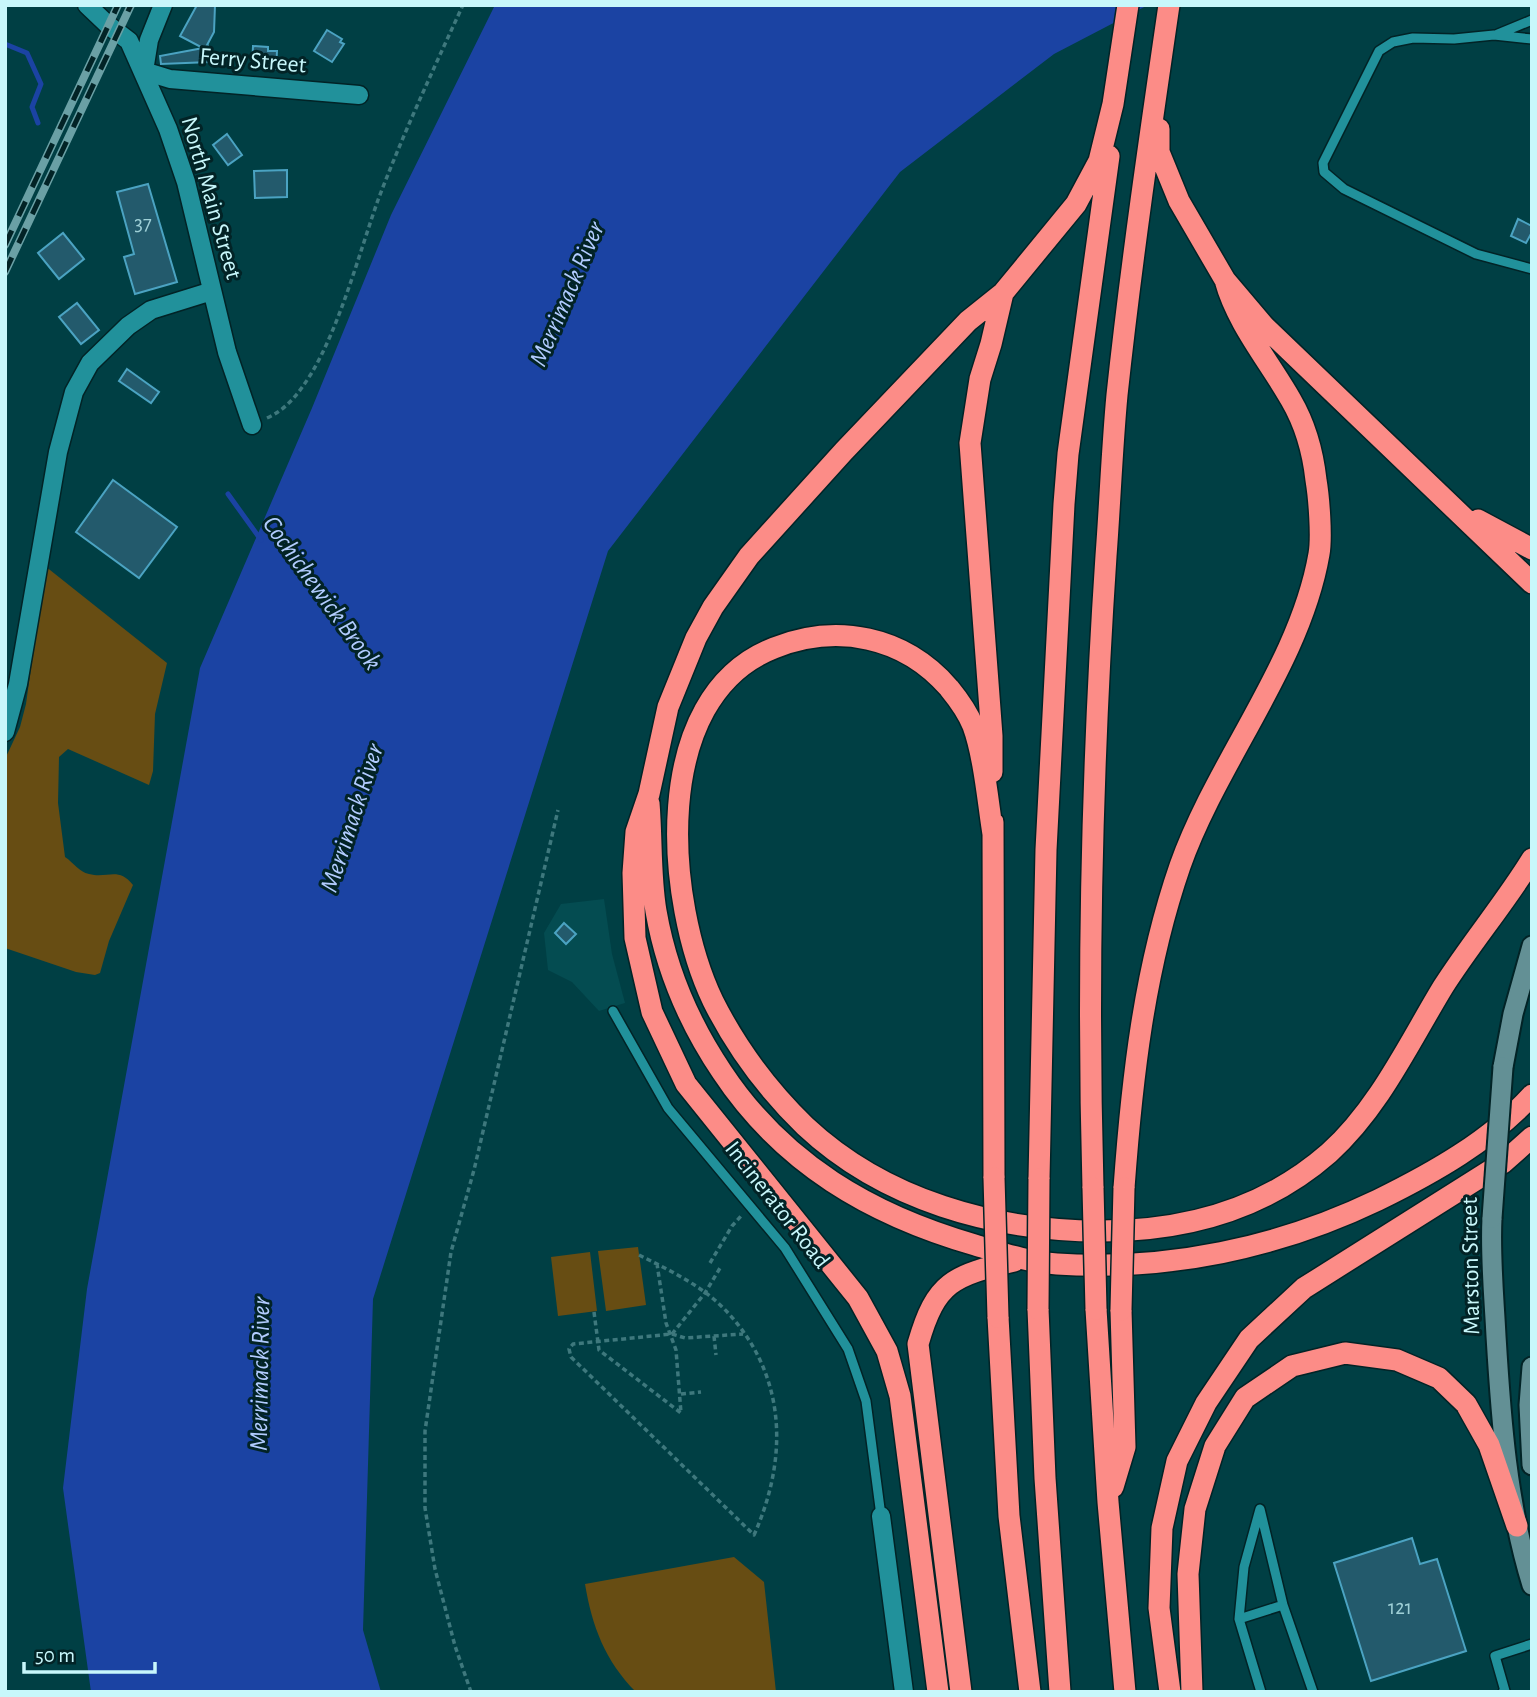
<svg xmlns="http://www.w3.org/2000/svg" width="1537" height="1697" viewBox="0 0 1537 1697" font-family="'Alegreya Sans',sans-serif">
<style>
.built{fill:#044c51}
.green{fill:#674d13}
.water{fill:#1b43a3}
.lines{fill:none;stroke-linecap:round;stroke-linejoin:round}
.stream{stroke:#1b43a3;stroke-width:5}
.building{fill:#235a6c;stroke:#4ba3c2;stroke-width:2}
.service-casing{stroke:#022326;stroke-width:12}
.minor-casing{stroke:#022326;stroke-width:21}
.secondary-casing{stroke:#022326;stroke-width:23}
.motorway-casing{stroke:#022326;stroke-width:24}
.path{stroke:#3e787d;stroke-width:3.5;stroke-dasharray:5 3.5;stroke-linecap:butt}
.service{stroke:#21919b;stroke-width:9}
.minor{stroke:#21919b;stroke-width:18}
.secondary{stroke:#639095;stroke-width:19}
.motorway{stroke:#fc8c87;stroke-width:21}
.rail-casing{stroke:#6aa0a5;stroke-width:8}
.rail{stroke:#022326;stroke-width:5;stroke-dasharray:16;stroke-linecap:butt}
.secondary-bridge-casing{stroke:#022326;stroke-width:23;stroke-linecap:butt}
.motorway-bridge-casing{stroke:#022326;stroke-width:24;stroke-linecap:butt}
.secondary-bridge{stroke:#639095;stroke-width:19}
.motorway-bridge{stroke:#fc8c87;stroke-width:21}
.labels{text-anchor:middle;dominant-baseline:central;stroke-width:6;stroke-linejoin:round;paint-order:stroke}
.number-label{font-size:21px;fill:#9fd0d7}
.street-label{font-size:24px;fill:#c8f7fb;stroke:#022326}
.water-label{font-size:26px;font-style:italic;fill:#b2ccff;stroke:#022326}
</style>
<rect width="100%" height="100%" fill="#003f44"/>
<path class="built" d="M604,899L612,954L625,1003L599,1011L572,982L548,970L544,933L561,904Z"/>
<path class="green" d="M45,566L167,663L155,714L153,771L149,785L68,749L59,757L58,803L65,857C74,863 79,872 89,874C108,879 118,866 133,885L109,941L100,973L95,975L76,972L5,948V759L20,727L26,704Z
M638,1247L646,1305L606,1311L598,1251Z
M590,1252L597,1311L558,1316L551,1257Z
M734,1557L764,1582L776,1692H636C605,1661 592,1626 585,1584Z"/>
<path class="water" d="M495,5H1148L1054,54L900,172L608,551L373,1299L363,1630L381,1692H91L63,1488L87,1289L200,668L312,408L391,215Z"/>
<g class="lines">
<path class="stream" d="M5,44L27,53L41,84L32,107L38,123
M228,494L261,540"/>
</g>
<path class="building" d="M197,5H215L214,32L206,47L208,46L210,62L161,64L160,56L203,48L180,36Z
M327,30L342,39L340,42L344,44L332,62L314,51Z
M253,46L268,47V51H277L276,69L252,67Z
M227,134L242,155L228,165L213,145Z
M287,170V197L255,198L254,171Z
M148,184L177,282L135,294L124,257L134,254L117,192Z
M1518,219L1532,226V232L1526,243L1511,236Z
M63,233L84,259L59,279L38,253Z
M77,303L99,330L81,344L59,317Z
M127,369L159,392L151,403L119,381Z
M113,480L177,527L139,578L76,532Z
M564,923L576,934L566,944L555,933Z
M1412,1538L1420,1564L1437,1559L1466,1651L1371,1681L1334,1563Z"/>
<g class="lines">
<g class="service-casing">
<path id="service" d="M1498,34L1532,20
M1532,39L1494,35L1454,39L1413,38L1393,42L1379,51L1323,163L1324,172L1344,189L1476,254L1532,269
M613,1011L668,1108L785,1248L848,1349L866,1401L881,1516
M1239,1619L1283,1605
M1261,1692L1239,1619L1244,1567L1260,1509L1283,1605L1313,1692
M1503,1692L1505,1691L1495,1656L1532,1644"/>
</g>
<g class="minor-casing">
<path id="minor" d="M87,5L108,25L129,41L168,129L186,182L227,352L252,425
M144,71L170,79L359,95
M144,71L149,40L163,5
M5,732L18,684L58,452L74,392L90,363L128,326L151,310L212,291
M881,1516L904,1692"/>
</g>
<g class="secondary-casing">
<path id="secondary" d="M1503,1067L1513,1014L1532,946
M1492,1218C1490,1257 1494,1296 1496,1336C1501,1419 1507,1504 1532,1585
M1532,1367L1529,1405L1532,1465"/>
</g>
<g class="motorway-casing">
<path id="motorway" d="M1159,129V152L1179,201L1225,280L1264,326L1532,583
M1478,520L1532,549
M992,772V736L970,443L980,379L991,344L1003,293
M649,803C652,839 650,876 656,911C666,969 689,1023 722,1072C783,1164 871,1215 975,1245C1002,1253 1028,1262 1057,1264C1168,1271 1278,1248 1378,1200C1433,1173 1490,1141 1532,1095
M993,822L994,1178
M993,834C988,803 984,756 973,726C968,713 958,699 949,688C904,636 837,623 774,648C648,697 666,903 713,1001C736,1047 768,1090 805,1126C884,1200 994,1231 1101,1231C1185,1231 1264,1210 1329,1153C1379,1108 1409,1043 1443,987C1471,943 1505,903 1532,859
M1039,1179L1046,850L1064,504L1068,454L1109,156
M1093,1188C1087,977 1092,766 1106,556C1110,503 1112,449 1117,395C1131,265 1150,135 1169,5
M1124,1188C1132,1079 1144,970 1180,866C1217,761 1300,664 1319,554C1322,537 1319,498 1316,480C1313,453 1305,424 1291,400C1269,361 1237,324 1225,280
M1038,1309L1045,1478L1060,1692
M1096,1309L1108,1502L1125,1692
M998,1317L1009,1516L1030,1692
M1113,1487L1125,1447L1121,1310
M938,1692L900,1396L887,1351L858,1298L686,1084L652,1012L635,938L633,873L636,832L649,794L668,707L696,638L713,607L749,556L844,451L968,321L1003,293L1076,204L1099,161L1113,104L1128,5
M961,1692L918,1344C936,1281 953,1276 1014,1261
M1170,1692L1159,1608L1162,1528L1177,1461L1206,1403L1249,1339L1304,1288L1504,1162L1532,1137
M1192,1692L1188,1574L1195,1509L1215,1446L1245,1398L1292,1366L1345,1353L1397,1360L1439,1378L1466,1404L1489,1445L1517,1526"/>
</g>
<path class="path" d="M267,418C287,409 299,393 311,374C340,326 359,254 378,200C403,134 433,70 463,5
M639,1255C671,1271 705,1287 729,1314C787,1378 788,1459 754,1535L571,1357L569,1349L573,1344L672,1334L685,1338L743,1334
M710,1263L732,1226L742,1215
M594,1312L599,1350L681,1413L676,1350L666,1323L657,1264
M672,1334L705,1293L720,1268
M714,1336L716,1355
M681,1394L701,1392
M471,1692L455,1646L435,1569L425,1508V1431L451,1252L474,1170L558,810"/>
<use href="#service" class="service"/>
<use href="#minor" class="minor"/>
<use href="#secondary" class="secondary"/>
<use href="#motorway" class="motorway"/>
<g class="rail-casing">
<path id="rail" d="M5,245L118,5
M5,272L131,5"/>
</g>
<use href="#rail" class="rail"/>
<g class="secondary-bridge-casing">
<path id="secondary-bridge" d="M1492,1218L1503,1067"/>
</g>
<g class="motorway-bridge-casing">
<path id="motorway-bridge" d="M994,1178L998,1317
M1093,1188L1096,1309
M1038,1309L1039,1179
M1121,1310L1124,1188"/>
</g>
<use href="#secondary-bridge" class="secondary-bridge"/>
<use href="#motorway-bridge" class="motorway-bridge"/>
</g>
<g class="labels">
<g class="number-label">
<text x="143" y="223">37</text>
<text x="1400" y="1607">121</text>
</g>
<g class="street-label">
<text transform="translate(253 61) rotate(5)">Ferry Street</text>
<text transform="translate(211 198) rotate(74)">North Main Street</text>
<text transform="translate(777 1205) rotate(52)">Incinerator Road</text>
<text transform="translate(1471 1266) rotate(-91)">Marston Street</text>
</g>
<g class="water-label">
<text transform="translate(567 294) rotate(-67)">Merrimack River</text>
<text transform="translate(322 593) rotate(54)">Cochichewick Brook</text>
<text transform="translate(352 818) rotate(-72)">Merrimack River</text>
<text transform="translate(260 1374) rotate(-89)">Merrimack River</text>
</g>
</g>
<rect width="1537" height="1697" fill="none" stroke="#c8f7fb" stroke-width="14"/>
<path d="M24 1662v10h131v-10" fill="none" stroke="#c8f7fb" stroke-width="3.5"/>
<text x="35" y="1662" font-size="21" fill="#c8f7fb" stroke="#022326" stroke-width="5" paint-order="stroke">50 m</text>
</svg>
